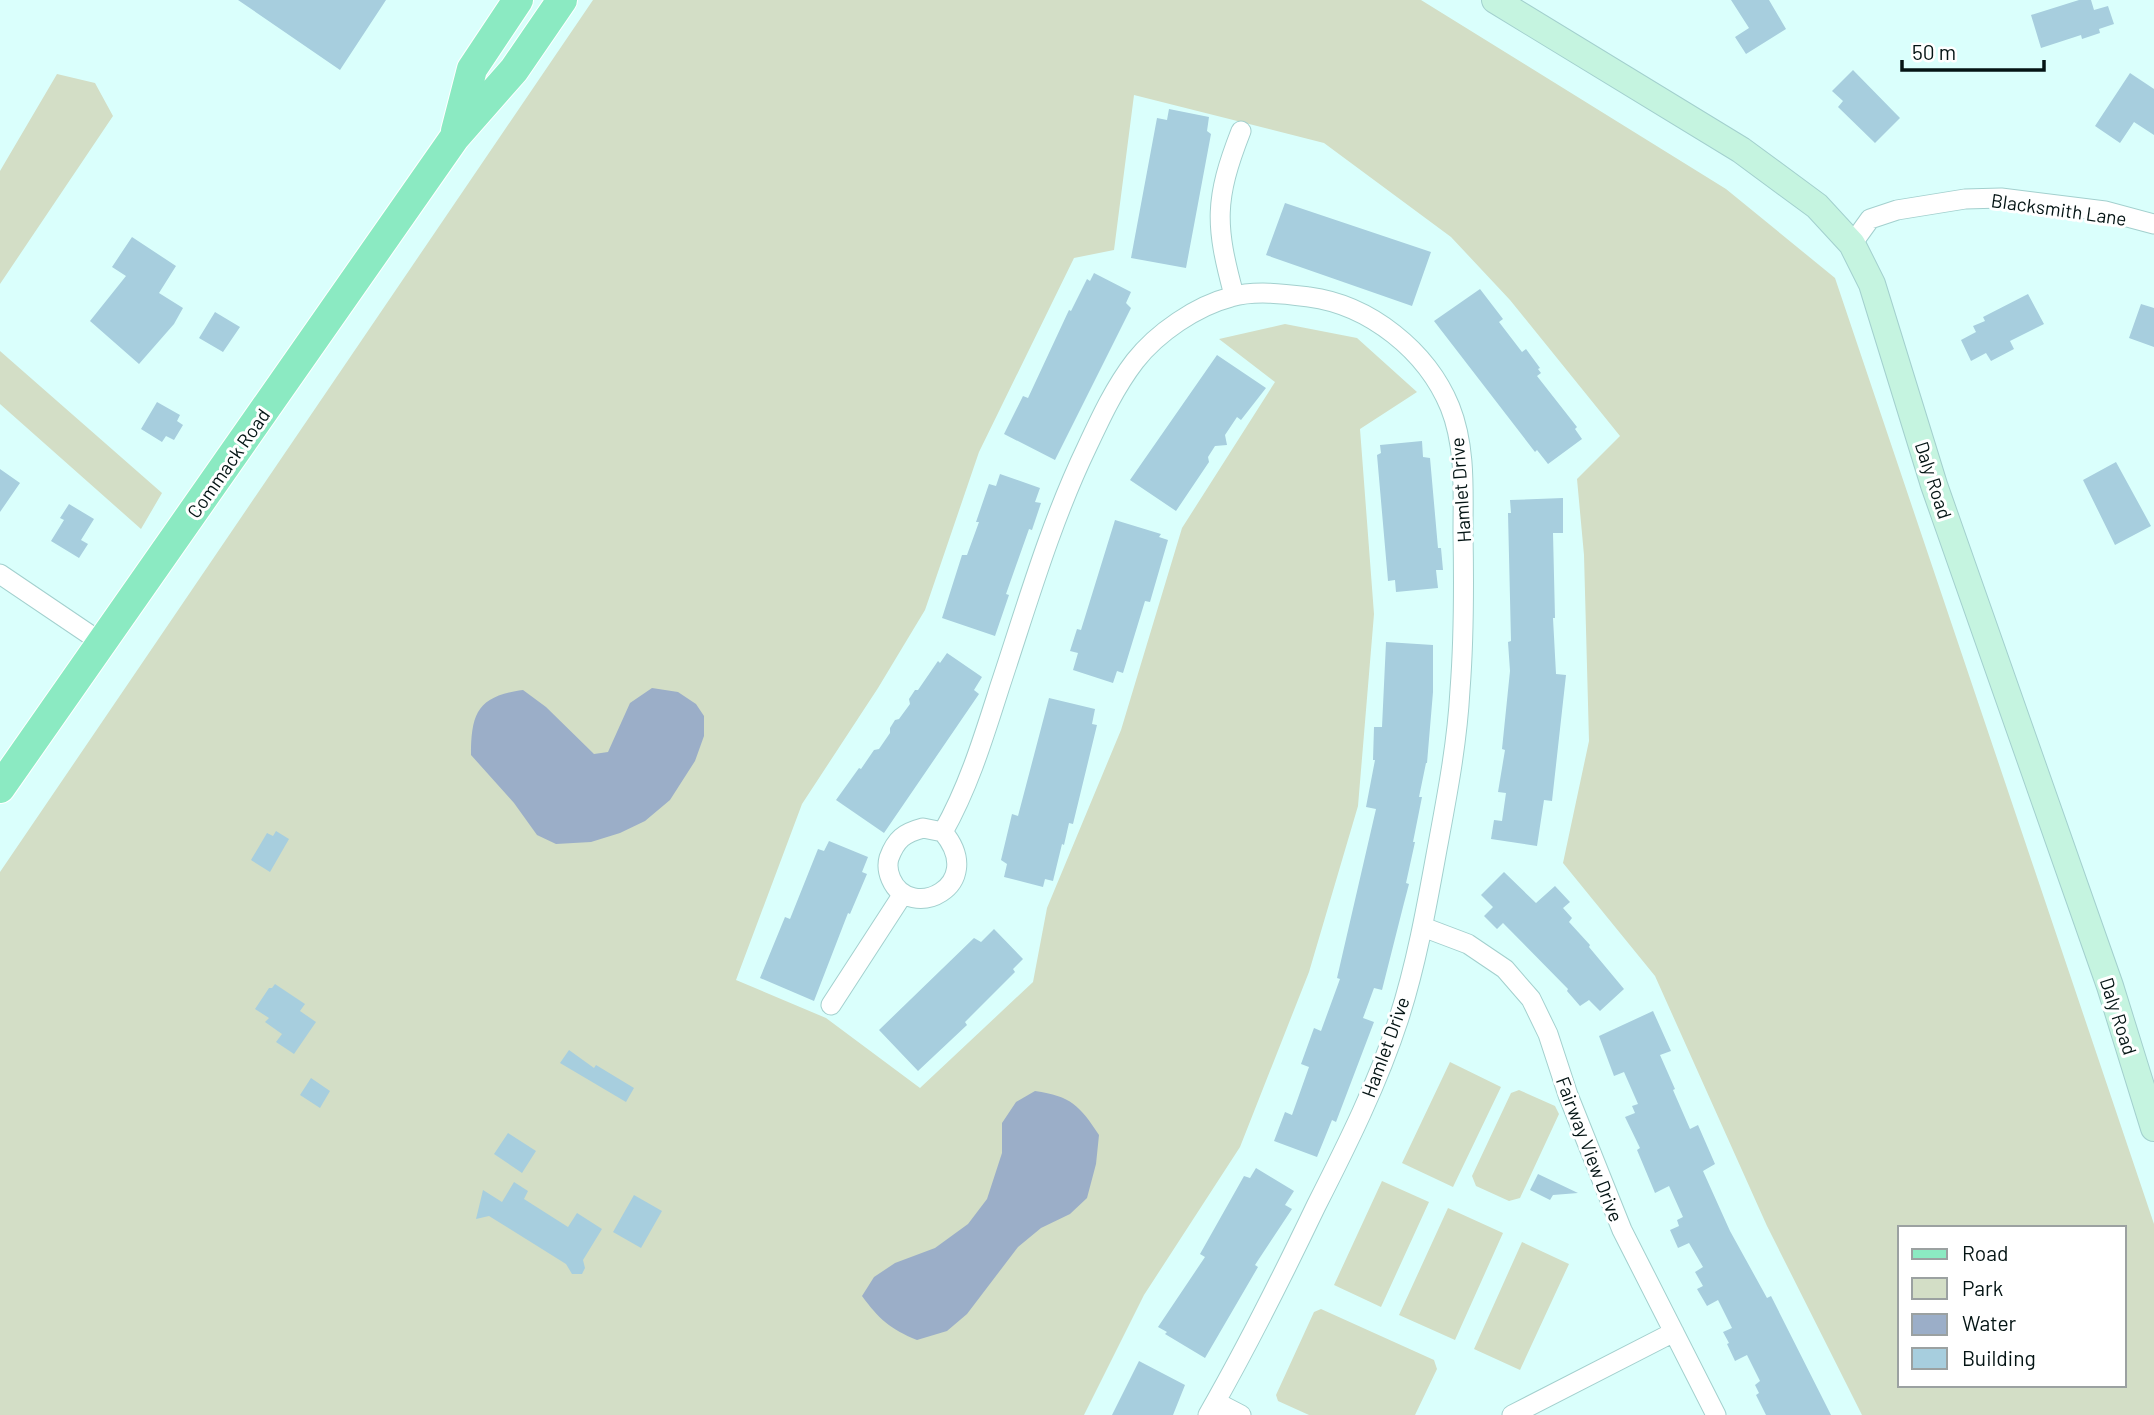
<svg xmlns="http://www.w3.org/2000/svg" width="2154" height="1415" viewBox="0 0 2154 1415" font-family="Barlow,sans-serif">
<style>
.green{fill:#d3dec6;fill-rule:evenodd}
.water{fill:#9baec8}
.building{fill:#a7cede}
.lines{fill:none;stroke-linecap:round;stroke-linejoin:round}
.street-casing{stroke:#a3d0ce;stroke-width:21}
.secondary-casing{stroke:#a3d0ce;stroke-width:28}
.primary-casing{stroke:#fff;stroke-width:32}
.street{stroke:#fff;stroke-width:19}
.secondary{stroke:#c5f4e0;stroke-width:26}
.primary{stroke:#8beac2;stroke-width:30}
.labels{text-anchor:middle;dominant-baseline:central;stroke-width:6;stroke-linejoin:round;paint-order:stroke}
.street-label{font-size:19px;fill:#041414;stroke:#fff}
</style>
<rect width="100%" height="100%" fill="#dafffc"/>
<path class="green" d="M593,0H1421L1726,189L1835,278L2154,1224V1415H1862L1767,1226L1655,976L1563,863L1589,741L1584,555L1577,479L1620,436L1510,300L1451,237L1324,143L1134,95L1114,250L1074,258L979,452L925,610L878,688L802,804L736,980L826,1018L920,1088L1033,982L1047,908L1121,730L1182,528L1275,382L1219,339L1285,324L1357,338L1417,392L1360,429L1374,614L1358,806L1309,972L1240,1147L1144,1295L1084,1415H0V872ZM1900,1228H2124V1385H1900Z
M57,74L95,83L113,116L0,284V171Z
M0,351L162,493L141,529L0,404Z
M1450,1062L1501,1087L1453,1187L1402,1163Z
M1519,1090L1555,1106L1559,1114L1520,1198L1509,1201L1476,1186L1472,1176L1511,1093Z
M1382,1181L1429,1202L1381,1307L1334,1285Z
M1448,1208L1503,1233L1455,1340L1399,1315Z
M1522,1242L1569,1264L1520,1370L1474,1349Z
M1321,1309L1434,1360L1437,1369L1415,1415H1309L1278,1401L1276,1395L1314,1312Z"/>
<path class="water" d="M652,688L678,692L696,704L704,716V736L695,761L670,800L645,821L620,833L591,842L556,844L537,835L514,803L471,755C471,713 478,696 523,690L546,707L594,754L608,752L630,703Z
M1035,1091C1071,1096 1080,1106 1099,1135L1096,1164L1087,1198L1070,1214L1041,1228L1018,1247L967,1314L947,1331L917,1340C890,1329 879,1319 862,1296L874,1277L895,1263L935,1248L968,1224L987,1199L1002,1153V1123L1016,1102Z"/>
<path class="building" d="M238,0H386L340,70Z
M1731,0H1769L1786,29L1746,54L1735,37L1749,28Z
M2079,0H2091L2094,10L2108,6L2114,24L2099,29L2100,33L2082,39L2081,35L2041,48L2031,15Z
M1853,70L1900,118L1875,143L1838,107L1843,101L1832,91Z
M2130,73L2154,89V135L2134,122L2120,143L2095,126Z
M1169,109L1209,117L1207,131L1211,134L1186,268L1131,258L1157,118L1167,120Z
M1285,203L1431,252L1412,306L1266,255Z
M132,237L176,266L159,293L183,308L174,324L139,364L90,321L126,276L112,267Z
M1094,273L1131,292L1126,303L1131,308L1055,460L1004,434L1023,396L1028,398L1069,310L1071,311L1087,279L1090,281Z
M1480,289L1503,319L1499,322L1522,352L1526,349L1540,368L1538,369L1541,373L1537,376L1577,427L1575,429L1582,439L1548,464L1537,450L1535,452L1434,321Z
M2028,294L2044,324L2010,341L2014,349L1991,361L1986,353L1971,361L1961,340L1976,332L1973,326L1985,321L1983,317Z
M2141,304L2154,308V347L2129,338Z
M215,312L240,327L223,352L199,338Z
M1217,355L1266,388L1241,420L1237,417L1225,435L1227,445L1215,446L1208,457L1209,462L1176,511L1130,480Z
M157,402L180,415L177,421L183,425L174,440L166,436L162,442L141,429Z
M1422,441L1423,457L1430,458L1438,548H1441L1443,570H1436L1438,588L1396,592L1395,580L1388,581L1377,455L1381,453L1380,445Z
M2116,462L2151,526L2115,545L2083,480Z
M0,469L20,483L0,512Z
M1000,474L1040,488L1035,502L1041,503L1032,530L1029,529L1006,594L1009,595L995,636L942,618L962,555H967L979,522H976L989,484L996,486Z
M1563,498V533H1553L1555,618H1553L1556,674L1566,675L1552,801L1544,800L1537,846L1491,839L1494,820L1502,821L1506,793L1498,792L1505,750L1502,749L1510,671L1508,642L1511,641L1508,513H1511L1510,500Z
M69,504L94,519L81,540L88,544L79,558L51,541L64,520L60,518Z
M1115,520L1161,534L1159,537L1168,540L1150,602L1145,601L1123,673L1117,671L1113,683L1073,670L1078,653L1070,651L1077,629L1081,630Z
M1386,642L1433,645V692L1427,763H1426L1419,797H1422L1413,842H1415L1406,883L1409,884L1404,903L1382,990L1374,988L1363,1018L1374,1022L1336,1122L1332,1120L1317,1157L1274,1141L1285,1112L1292,1115L1309,1067L1301,1064L1314,1028L1321,1031L1340,979L1337,978L1376,809L1366,807L1375,760H1373L1374,727H1382Z
M947,653L982,677L974,690L979,694L884,833L836,800L859,768L861,769L874,750L879,749L890,733V728L895,720L899,719L910,704L909,699L915,690H918L938,661L940,663Z
M1049,698L1095,709L1092,724L1097,725L1073,824L1069,823L1064,845L1062,844L1053,881L1045,879L1043,887L1004,877L1007,864L1001,860L1012,814L1018,816Z
M276,831L289,839L270,872L251,860L267,833L273,836Z
M829,841L868,857L862,872L867,874L850,914L848,913L814,1001L760,978L785,917L790,919L818,849L824,851Z
M1504,872L1536,903L1555,886L1570,902L1563,908L1572,918L1569,922L1590,945L1589,947L1624,989L1600,1011L1589,1000L1580,1006L1567,991L1568,989L1503,923L1497,929L1484,916L1493,907L1481,895Z
M994,929L1023,959L1013,969L1015,972L965,1022L967,1025L918,1071L879,1030L974,938L981,942Z
M275,984L305,1004L300,1011L316,1022L294,1054L276,1042L282,1034L265,1022L269,1018L255,1009L269,988H272Z
M1653,1011L1671,1051L1660,1055L1675,1089L1673,1090L1690,1129L1698,1125L1715,1164L1703,1171L1730,1231L1767,1298L1771,1296L1831,1415H1766L1756,1395L1759,1393L1755,1385L1760,1381L1747,1355L1735,1361L1727,1344L1729,1343L1723,1332L1732,1328L1718,1300L1707,1306L1697,1289L1703,1286L1695,1272L1703,1267L1689,1243L1678,1248L1670,1230L1679,1226L1677,1220L1683,1217L1669,1186L1655,1193L1637,1150L1640,1148L1625,1117L1635,1113L1632,1106L1638,1104L1624,1072L1614,1076L1599,1036Z
M569,1050L594,1068L596,1065L634,1088L626,1102L560,1063Z
M311,1078L330,1091L320,1108L300,1095Z
M508,1133L536,1151L522,1173L494,1154Z
M1256,1168L1294,1191L1285,1205L1292,1209L1255,1265L1258,1267L1205,1358L1165,1334L1167,1332L1158,1327L1205,1257L1200,1254L1244,1176L1250,1178Z
M1538,1174L1578,1193L1553,1195L1550,1200L1530,1190Z
M514,1182L528,1191L524,1199L568,1227L577,1213L602,1229L583,1260L585,1268L582,1274H572L566,1264L489,1216L476,1219L483,1190L502,1202Z
M634,1195L662,1211L641,1248L613,1232Z
M1139,1361L1185,1385L1173,1415H1112Z"/>
<g class="lines">
<g class="street-casing">
<path id="street" d="M1852,244L1870,219L1897,210L1965,199L2001,198L2105,211L2154,224
M1234,295C1215,225 1214,200 1241,131
M0,574L102,643
M923,828L943,832C988,886 910,923 891,879C888,872 887,865 889,858C896,839 904,833 923,828Z
M943,832C969,786 984,736 1000,686C1027,605 1050,524 1087,447C1101,417 1115,387 1135,361C1157,333 1196,306 1231,297C1255,290 1285,294 1309,297C1370,305 1427,351 1450,407C1466,447 1463,492 1463,533C1464,586 1464,638 1460,690C1457,746 1446,801 1436,855C1426,910 1416,965 1399,1018C1378,1083 1347,1145 1316,1206C1282,1277 1247,1347 1208,1415
M1423,927L1468,944L1505,969L1531,999L1548,1034L1568,1095L1622,1230L1716,1415
M831,1005L903,894
M1216,1402L1241,1415
M1512,1415L1674,1332"/>
</g>
<g class="secondary-casing">
<path id="secondary" d="M1495,0L1741,150L1817,206L1852,244L1872,284L1934,485L2110,986L2154,1128"/>
</g>
<g class="primary-casing">
<path id="primary" d="M456,131L472,69L518,0
M0,788L455,137L514,70L562,0"/>
</g>
<use href="#street" class="street"/>
<use href="#secondary" class="secondary"/>
<use href="#primary" class="primary"/>
</g>
<g class="labels">
<g class="street-label">
<text transform="translate(2059 209) rotate(8)">Blacksmith Lane</text>
<text transform="translate(228 463) rotate(-55)">Commack Road</text>
<text transform="translate(1934 480) rotate(72)">Daly Road</text>
<text transform="translate(1460 490) rotate(-94)">Hamlet Drive</text>
<text transform="translate(2119 1016) rotate(72)">Daly Road</text>
<text transform="translate(1385 1047) rotate(-70)">Hamlet Drive</text>
<text transform="translate(1590 1149) rotate(69)">Fairway View Drive</text>
</g>
</g>
<rect x="1898" y="1226" width="228" height="161" fill="#ffffff" stroke="#9ba1a1" stroke-width="2"/>
<rect x="1912" y="1249" width="35" height="10" fill="#8beac2" stroke="#9ba1a1" stroke-width="2"/>
<text x="1962" y="1261" font-size="21" fill="#041414">Road</text>
<rect x="1912" y="1278" width="35" height="21" fill="#d3dec6" stroke="#9ba1a1" stroke-width="2"/>
<text x="1962" y="1296" font-size="21" fill="#041414">Park</text>
<rect x="1912" y="1314" width="35" height="21" fill="#9baec8" stroke="#9ba1a1" stroke-width="2"/>
<text x="1962" y="1331" font-size="21" fill="#041414">Water</text>
<rect x="1912" y="1348" width="35" height="21" fill="#a7cede" stroke="#9ba1a1" stroke-width="2"/>
<text x="1962" y="1366" font-size="21" fill="#041414">Building</text>
<path d="M1902 60v10h142v-10" fill="none" stroke="#041414" stroke-width="3.5"/>
<text x="1912" y="60" font-size="21" fill="#041414" stroke="#ffffff" stroke-width="5" paint-order="stroke">50 m</text>
</svg>
